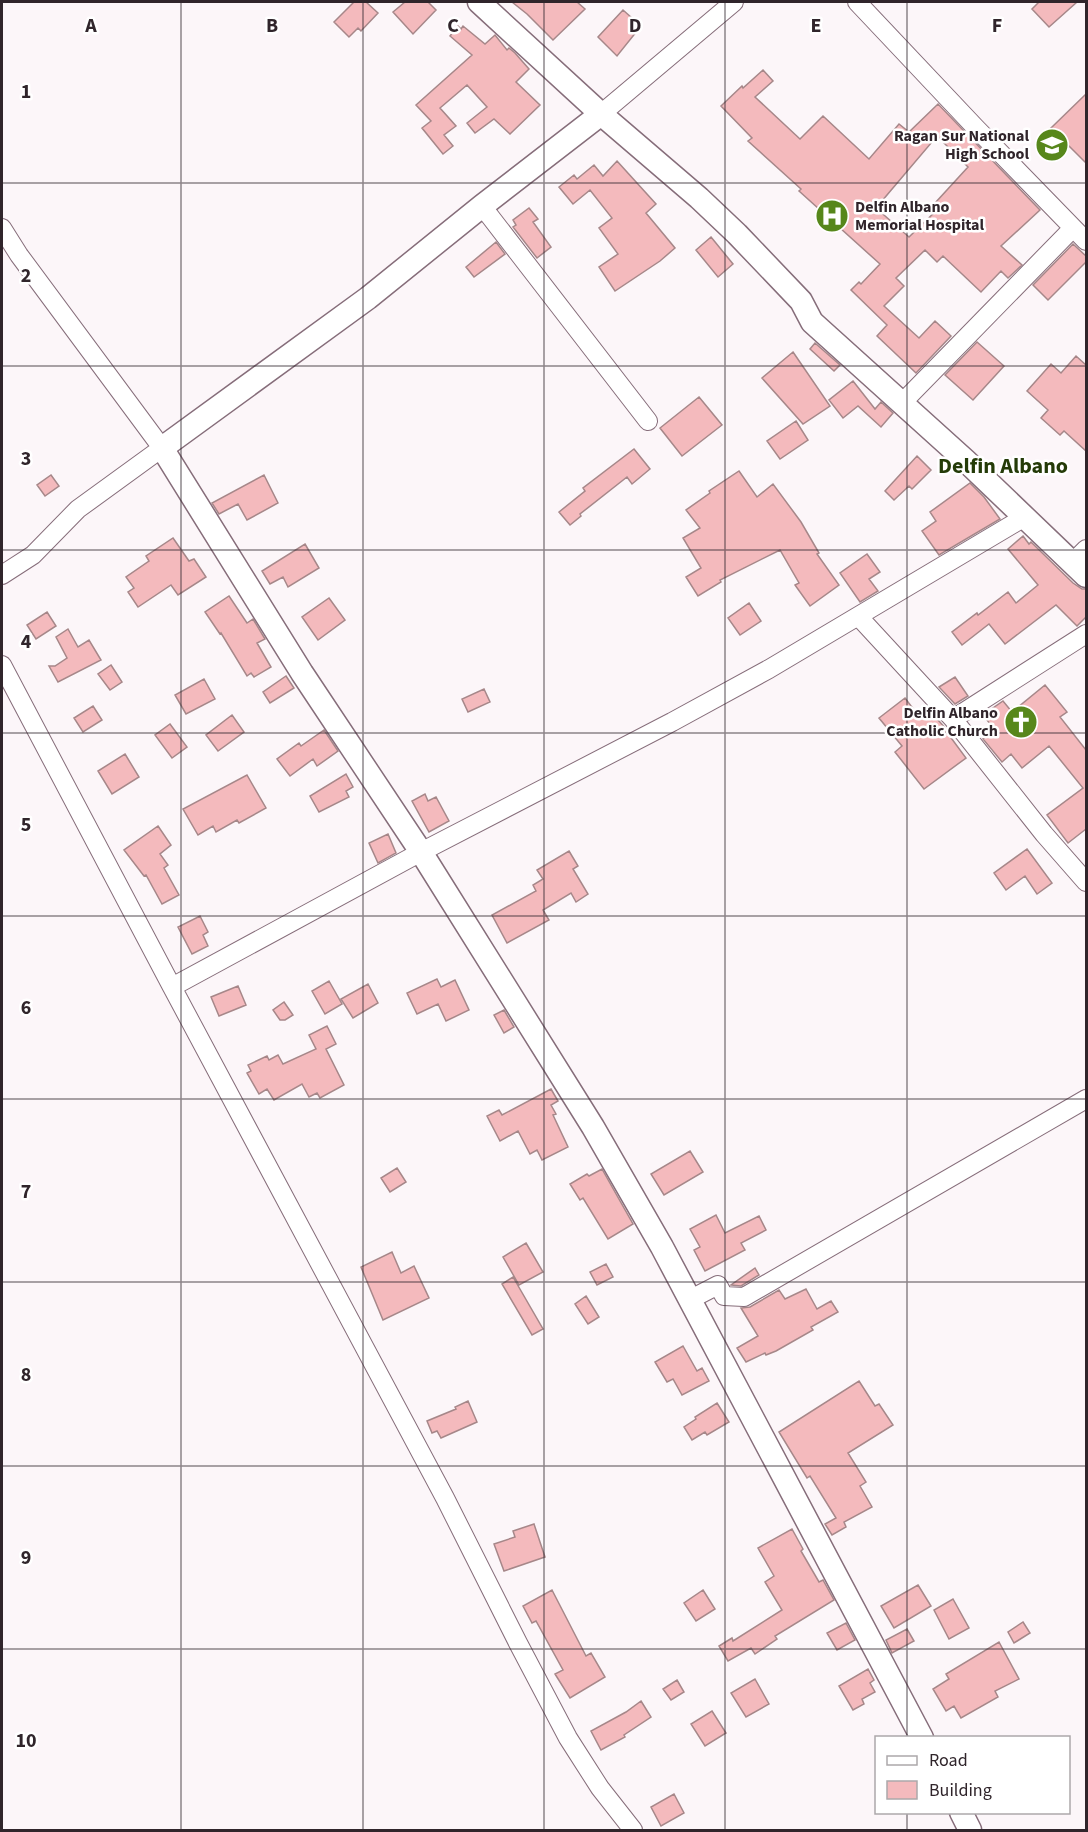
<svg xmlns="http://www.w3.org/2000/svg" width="1088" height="1832" viewBox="0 0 1088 1832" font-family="'Source Sans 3',sans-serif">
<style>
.building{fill:#f4babd;stroke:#a68789;stroke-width:1.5;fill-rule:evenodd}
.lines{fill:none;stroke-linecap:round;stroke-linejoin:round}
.minor-casing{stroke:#866d7a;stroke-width:20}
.tertiary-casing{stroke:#866d7a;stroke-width:25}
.minor{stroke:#fff;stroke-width:18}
.tertiary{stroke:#fff;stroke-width:22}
.grid{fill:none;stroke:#30252b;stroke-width:1.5;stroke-opacity:0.55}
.labels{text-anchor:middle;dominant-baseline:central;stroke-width:5;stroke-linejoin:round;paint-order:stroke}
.poi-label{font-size:16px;font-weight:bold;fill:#30252b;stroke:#fff;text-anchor:end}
.district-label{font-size:22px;font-weight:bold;fill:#243b08;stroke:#fff}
.grid-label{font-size:20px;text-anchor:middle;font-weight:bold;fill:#30252b;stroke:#fff;stroke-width:5;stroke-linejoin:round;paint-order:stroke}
</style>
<rect width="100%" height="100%" fill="#fcf6f9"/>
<path class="building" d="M354,2H366L378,13L361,31L358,28L349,37L334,22Z
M405,2H428L436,10L413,34L393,12Z
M512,2H577L585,9L553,40L527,14Z
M1039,2H1077L1049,27L1032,9Z
M623,10L641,26L617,56L598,37Z
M458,26L461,29L463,26L485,44L495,35L507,50L509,48L515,53L529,69L516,82L540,105L510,134L494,119L475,133L467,123L487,107L467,85L440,108L456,126L444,135L453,146L443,154L422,128L431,121L416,105L472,55L450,36Z
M763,70L773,81L755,97L800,139L823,116L869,159L899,124L909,132L938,104L1040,210L1001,246L1022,265L1008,278L1001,271L981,292L943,256L937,262L925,250L896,278L904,286L884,306L919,338L935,321L951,336L916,373L877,336L887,325L851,290L859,282L861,284L880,264L799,191L801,189L748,141L752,138L721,106L742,86L743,88ZM937,136L968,167L936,202L941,206L909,237L876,208Z
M1086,94V163L1051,128Z
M617,161L656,204L646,213L675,248L660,261L615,291L599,267L618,254L599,228L612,218L590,190L573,204L559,187L574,175L577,179L594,165L603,176Z
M529,208L538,219L533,222L551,247L537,258L513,227L516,225L513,220Z
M711,237L733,264L718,277L696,250Z
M496,242L505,254L474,277L466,267Z
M1073,244L1086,256V262L1048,300L1033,285Z
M977,342L1004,366L973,400L945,375Z
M815,343L840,365L834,371L810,349Z
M793,352L830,406L803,424L762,378Z
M1076,356L1086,365V451L1064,431L1060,435L1041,418L1048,410L1027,391L1051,364L1061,373Z
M853,381L875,409L881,402L893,413L881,427L858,406L843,418L829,400Z
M699,397L722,425L682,456L660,428Z
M796,421L808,440L780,459L767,441Z
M634,449L650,469L632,484L627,477L580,514L581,516L570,525L559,512L585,491L583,488Z
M917,456L931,470L912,489L909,486L894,500L885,491Z
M739,471L757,497L773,484L801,522L819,553L817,554L839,585L810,606L795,585L799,583L780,550L720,580L721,582L698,596L686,577L701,568L683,538L700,528L686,510L710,493L709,491Z
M51,475L59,486L45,496L37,485Z
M264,475L278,503L247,520L238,504L219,514L212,503Z
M970,483L984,497L1000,519L939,555L922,531L936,521L930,512Z
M1023,536L1029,544L1031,542L1073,583L1082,589H1086V617L1077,626L1056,605L1005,644L989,624L962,645L952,632L977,613L978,615L1008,592L1016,603L1038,585L1008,549Z
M173,538L189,561L194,559L206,577L178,595L171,585L138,607L128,592L134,588L126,577L149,561L146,556Z
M305,544L319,568L288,587L283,577L270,584L262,571Z
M867,554L880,572L869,579L878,591L860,602L840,573Z
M229,596L247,623L253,619L265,639L257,643L271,667L254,677L251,673L247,676L221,633L220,634L205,612Z
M329,598L345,620L318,640L302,617Z
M749,603L761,621L740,635L728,618Z
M47,612L56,626L36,639L27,625Z
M68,629L78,647L89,640L101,660L58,682L49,666H55L67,658L56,637Z
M111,665L122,682L110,690L98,674Z
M286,676L294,688L270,703L263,692Z
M955,677L968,696L955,704L939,687Z
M204,679L215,699L186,714L175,695Z
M1045,685L1067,712L1060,717L1086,750V829L1068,843L1047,815L1083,788L1049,746L1022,768L1011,754L1002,762L983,739L995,730L983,715L1003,701L1012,712Z
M484,689L490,702L468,712L462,699Z
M905,698L920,718L930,711L947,730L946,731L966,758L924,789L895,752L902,746L879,718Z
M93,706L102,720L83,732L74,718Z
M232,715L244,732L218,751L206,735Z
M170,724L187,747L172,758L155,735Z
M324,730L338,751L317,766L313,759L290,776L277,759L299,743L301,746Z
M125,754L139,777L112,794L98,771Z
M346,774L353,787L346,791L349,797L319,812L310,796Z
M247,775L266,808L239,823L237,820L216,832L213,826L198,835L183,809Z
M425,794L428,801L436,797L449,821L429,832L412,801Z
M158,826L171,845L160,854L168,865L164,868L179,895L162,904L146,875L144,876L124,850Z
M388,834L396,853L378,863L369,843Z
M1027,849L1052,883L1037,894L1025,876L1006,890L994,873Z
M569,851L578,866L573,869L588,894L576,902L571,893L543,910L549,920L507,943L492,915L536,891L533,885L543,879L537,870Z
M200,916L208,932L203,935L208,946L192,954L178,927Z
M437,979L441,987L455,980L469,1010L446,1021L438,1004L417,1014L407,993Z
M329,981L342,1004L325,1014L312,991Z
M368,984L378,1003L353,1018L341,999Z
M238,986L246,1005L219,1016L211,997Z
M284,1002L293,1015L285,1020H280L273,1010Z
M504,1010L514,1027L504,1033L494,1015Z
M327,1026L336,1044L326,1049L344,1085L320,1098L317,1093L309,1097L302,1084L274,1100L267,1089L259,1094L247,1073L251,1071L248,1065L267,1056L269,1060L278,1055L283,1064L316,1049L309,1035Z
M551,1089L558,1101L551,1105L556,1114L553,1115L568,1147L542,1160L537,1150L530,1154L518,1131L500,1141L487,1116L499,1110L502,1115Z
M690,1151L703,1172L664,1195L651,1174Z
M397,1168L406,1182L390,1192L381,1178Z
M602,1169L633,1224L608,1239L583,1198L580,1200L570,1184L587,1174L589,1176Z
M716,1215L725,1233L759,1216L766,1230L741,1243L745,1250L705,1271L694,1250L700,1247L690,1229Z
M526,1243L543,1272L519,1285L503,1257Z
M392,1252L401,1273L414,1266L429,1298L383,1320L361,1267Z
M606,1264L613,1277L597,1285L590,1272Z
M755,1268L759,1275L741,1286L731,1285Z
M513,1277L543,1329L532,1335L502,1284Z
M806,1289L817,1309L831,1301L838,1312L811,1327L813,1330L776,1351L766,1355L765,1353L746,1362L737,1348L758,1336L741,1308L750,1307L779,1290L785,1299Z
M586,1296L599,1317L588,1324L575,1304Z
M683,1346L697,1371L702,1368L709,1381L682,1395L673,1379L667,1382L655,1362Z
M859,1381L875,1406L879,1404L893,1425L848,1453L866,1482L860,1486L872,1507L844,1522L846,1527L832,1535L825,1524L836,1518L810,1476L807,1478L779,1432Z
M468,1401L477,1422L441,1438L437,1431L432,1433L427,1421L456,1409L455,1407Z
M717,1403L729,1422L707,1435L705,1432L692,1440L684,1427L696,1419L695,1417Z
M534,1524L545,1557L504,1571L494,1544L515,1537L513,1531Z
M792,1529L803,1549L801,1551L819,1582L823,1580L834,1600L775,1636L777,1639L755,1654L751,1648L728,1661L719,1646L732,1638L733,1641L782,1610L765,1582L774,1576L758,1548Z
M918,1585L931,1606L894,1628L881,1606Z
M552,1590L586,1656L591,1653L605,1677L570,1698L555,1674L563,1670L536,1621L532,1623L523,1606Z
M703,1590L715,1609L696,1621L684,1603Z
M953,1599L969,1628L949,1639L934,1610Z
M1023,1622L1030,1633L1014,1643L1008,1632Z
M846,1623L855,1640L837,1650L827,1633Z
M907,1629L914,1641L892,1653L886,1640Z
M999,1642L1019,1679L995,1691L998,1697L961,1718L954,1706L946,1711L933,1689L949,1679L946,1674Z
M868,1669L874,1680L870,1683L875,1692L862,1699L864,1704L853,1710L839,1686Z
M755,1679L769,1704L746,1717L731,1693Z
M677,1680L684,1692L671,1700L663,1689Z
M641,1701L651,1717L624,1735L625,1737L601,1750L591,1731L626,1712Z
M712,1711L726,1733L705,1746L691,1724Z
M674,1794L684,1813L661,1826L651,1807Z"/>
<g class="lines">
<g class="minor-casing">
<path id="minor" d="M857,2L975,127L1086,241
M601,114L734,2
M482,206L648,421
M2,228L19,255L162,448L78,509L33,555L2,575
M902,403L1073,228
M1072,563L1086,549
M858,616L953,719L1044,834L1086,882
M2,665L172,987
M953,719L1086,634
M689,1300L718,1285L724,1296L744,1297L1086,1099
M633,1830L600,1788L568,1738L518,1643L445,1498L172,987L421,852L672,722L769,669L1023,518"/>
</g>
<g class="tertiary-casing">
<path id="tertiary" d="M479,2L601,114L699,198L737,234L801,301L812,322L966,461L1086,576
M601,114L482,206L368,298L162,448L302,673L421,852L593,1127L662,1247L922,1738
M961,1812L970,1830"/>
</g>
<use href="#minor" class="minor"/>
<use href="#tertiary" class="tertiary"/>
</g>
<path class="grid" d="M181,2V1830M363,2V1830M544,2V1830M725,2V1830M907,2V1738M2,183H1086M2,366H1086M2,550H1086M2,733H1086M2,916H1086M2,1099H1086M2,1282H1086M2,1466H1086M2,1649H1086M907,1812V1830"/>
<defs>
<g id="school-disc" transform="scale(1.725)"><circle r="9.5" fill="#57871b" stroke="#fff"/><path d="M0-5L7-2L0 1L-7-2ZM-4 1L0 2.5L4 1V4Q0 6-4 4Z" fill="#fff"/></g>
<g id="hospital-disc" transform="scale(1.725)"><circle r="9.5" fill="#57871b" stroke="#fff"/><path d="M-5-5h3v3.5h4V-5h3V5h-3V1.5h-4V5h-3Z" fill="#fff"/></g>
<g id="church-disc" transform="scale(1.725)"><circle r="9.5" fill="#57871b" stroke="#fff"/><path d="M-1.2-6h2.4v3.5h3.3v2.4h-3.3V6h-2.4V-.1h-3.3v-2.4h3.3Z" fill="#fff"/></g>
</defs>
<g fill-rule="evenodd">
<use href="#school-disc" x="1052" y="145"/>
<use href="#hospital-disc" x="832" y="216"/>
<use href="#church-disc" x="1021" y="722"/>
</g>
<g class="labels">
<g class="poi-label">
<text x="1029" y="136">Ragan Sur National<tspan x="1029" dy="18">High School</tspan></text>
<text x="855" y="207" text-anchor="start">Delfin Albano<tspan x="855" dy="18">Memorial Hospital</tspan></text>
<text x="998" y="713">Delfin Albano<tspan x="998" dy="18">Catholic Church</tspan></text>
</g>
<g class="district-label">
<text x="1003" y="466">Delfin Albano</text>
</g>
</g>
<g class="grid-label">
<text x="91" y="32">A</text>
<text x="272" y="32">B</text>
<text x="453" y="32">C</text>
<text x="635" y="32">D</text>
<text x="816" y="32">E</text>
<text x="997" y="32">F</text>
<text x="26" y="98">1</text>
<text x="26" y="282">2</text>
<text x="26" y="465">3</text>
<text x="26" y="648">4</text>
<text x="26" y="831">5</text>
<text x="26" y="1014">6</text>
<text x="26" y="1198">7</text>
<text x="26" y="1381">8</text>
<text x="26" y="1564">9</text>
<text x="26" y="1747">10</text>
</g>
<rect width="1088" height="1832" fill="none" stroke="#30252b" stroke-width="6"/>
<rect x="875" y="1736" width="195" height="78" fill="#ffffff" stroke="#aca8aa" stroke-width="1.5"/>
<rect x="887" y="1756" width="30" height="9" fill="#ffffff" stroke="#aca8aa" stroke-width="1.5"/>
<text x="929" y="1766" font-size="18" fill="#30252b">Road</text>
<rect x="887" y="1781" width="30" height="18" fill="#f4babd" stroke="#aca8aa" stroke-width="1.5"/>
<text x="929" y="1796" font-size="18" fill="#30252b">Building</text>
</svg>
